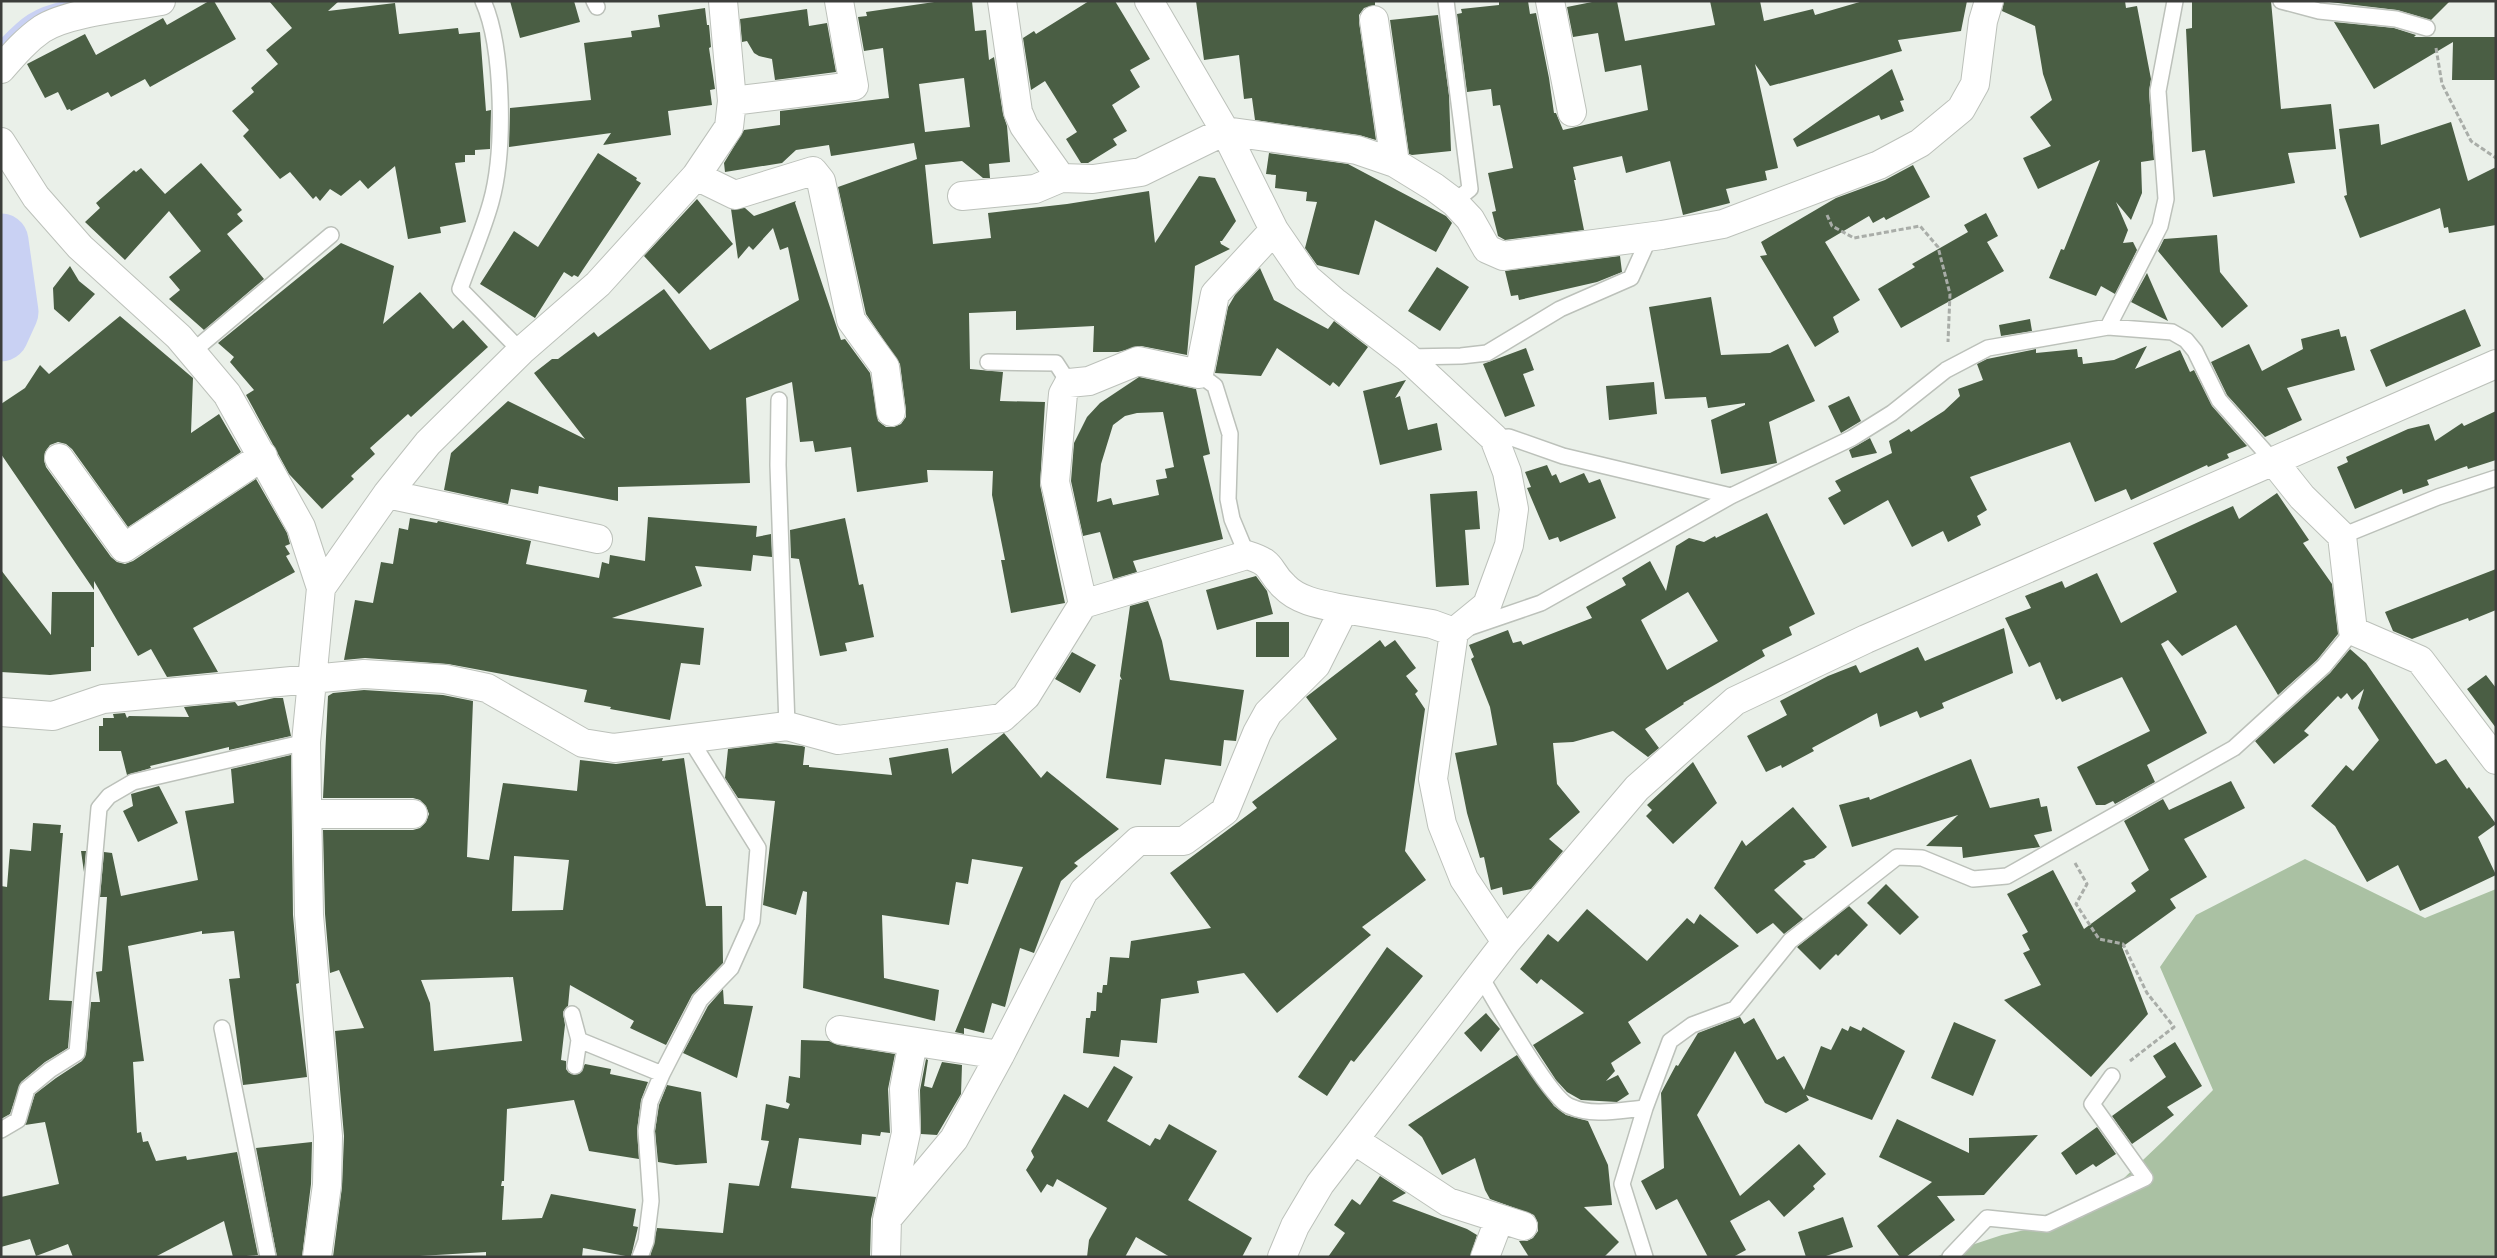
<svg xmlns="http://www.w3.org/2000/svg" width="2497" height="1258" viewBox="0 0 2497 1258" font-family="Karla,sans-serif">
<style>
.forest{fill:#aac1a3}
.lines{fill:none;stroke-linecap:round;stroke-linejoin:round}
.stream{stroke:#c9d1f3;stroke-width:9}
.river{stroke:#c9d1f3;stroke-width:55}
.building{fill:#4a5e44;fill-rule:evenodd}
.service-casing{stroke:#bcc1ba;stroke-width:18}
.minor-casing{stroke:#bcc1ba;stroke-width:30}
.path{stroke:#a9ada8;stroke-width:3;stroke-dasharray:5 2.5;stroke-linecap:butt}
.service{stroke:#fff;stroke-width:15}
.minor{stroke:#fff;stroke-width:28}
</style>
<rect width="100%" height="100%" fill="#eaf0e9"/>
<path class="forest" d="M2305,859L2425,918L2496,889V1257H1935L2002,1235L2083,1217L2164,1140L2213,1090L2160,967L2196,915Z"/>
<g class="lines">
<path class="stream" d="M1,45C24,21 34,12 67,5"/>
<path class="river" d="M1,241L11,312L1,334"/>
</g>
<path class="building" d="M209,1H214L236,39L150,87L145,79L111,97L108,92L71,111L70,109L67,110L58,92L45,98L27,64L85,34L96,55L163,18L167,25Z
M269,1H339L328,11L395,3L399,34L458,28L459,34L480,32L486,111L491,110L490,149L475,150V155H465V162L455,163L466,222L440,227L441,233L408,239L395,166L368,189L360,180L341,196L330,189L320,201L316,196L313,199L290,172L280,179L243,136L249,130L232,111L254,92L251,88L278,64L266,50L292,28Z
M510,1H574L580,22L520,38Z
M941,1H972L975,31L986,30L989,60L994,57L1003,114L1007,126L1010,162L989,164L990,178H983L962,161L925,165L933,244L991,238L988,213L1067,204L1149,191L1155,243L1199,176L1215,178L1236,221L1222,241H1220L1221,244L1230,249L1195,266L1187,355L1141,346L1118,352H1093L1094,326L1016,330V311L969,313L970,369L1003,372L1000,401L1045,402L1040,485L1065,603L1011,613L1001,560H1005L992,495L993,471L927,470L928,482L857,492L851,447L815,452L813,441L800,442L792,382L746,398L750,483L618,487V501L539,486L538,494L511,489L508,504L444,490L451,453L508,401L585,439L534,373L552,359H558L594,332L598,337L664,289L710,350L799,300L788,247L780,250L773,228L753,250L749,246L738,259L731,209L745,208L754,216L796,201L795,203L841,340L845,339L870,373L878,421L886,427H894L901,424L906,417V410L900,364L866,314L838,187L917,159L914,143L831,156L829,145L796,150L782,163L725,172L724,163L744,130L780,125V111L889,98L883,48L864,51L858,17L867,16L866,12ZM964,78L970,127L925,132L919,84Z
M1089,1H1115L1150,59L1130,70L1140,87L1112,105L1127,131L1113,139L1117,145L1088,163H1081L1066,139L1077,132L1045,81L1031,90L1023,38L1034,31L1036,34Z
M1196,1H1375V5L1364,8L1359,15V22L1376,140L1359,135L1255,120L1252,98L1244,99L1239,55L1204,60Z
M1499,1H1528L1530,14L1536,13L1549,78L1554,113H1556L1563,130L1648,110L1641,65L1605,72L1598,33L1573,37L1567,7L1597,1H1617L1625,41L1715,25L1710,1H1760L1764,21L1813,9L1815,15L1863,1H1967L1961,31L1898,40L1902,51L1770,86L1755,64L1778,168L1765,171L1767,180L1726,189L1730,203L1683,215L1670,161L1626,173L1622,156L1573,167L1576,180H1574L1584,230L1505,240L1498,236L1492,212L1496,211L1488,173L1513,168L1500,105L1493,106L1491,89L1467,92L1457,14L1462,13L1461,9L1499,5Z
M2004,1H2125L2126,8L2137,6L2151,79L2149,92L2154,160L2141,162L2142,193L2131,220L2116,202L2128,230L2123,243L2133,242L2137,250L2115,294L2101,286L2096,296L2049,278L2061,249L2064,250L2100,160L2038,189L2023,158L2051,146L2030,117L2052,100L2043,74L2035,26L2002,11Z
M2192,1H2271L2281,109L2331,104L2336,149L2288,153L2295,183L2213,197L2205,150L2192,152L2186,29L2192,28Z
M2321,1H2450L2431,20L2397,10Z
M705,8L707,25H709L711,47L709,48L715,89L710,90L712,105L668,111L671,135L603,145L611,133L509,147L510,108L591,100L584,43L632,37L631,31L660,27L658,15Z
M807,9L809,26L827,23L836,72L775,80L772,59L759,56L754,53L747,41L742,42L740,19Z
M1438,15L1449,95L1451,151L1412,155L1409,154L1390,20Z
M2334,22L2394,28L2416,35L2414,37H2496V80H2452L2453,42L2374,89Z
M1892,69L1904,100L1900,101L1904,111L1881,120L1879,115L1797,147L1793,139Z
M2451,122L2468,181L2496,167V225L2449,233L2448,227L2444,228L2440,208L2360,238L2344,196L2347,195L2339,129L2379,124L2381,145Z
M598,153L637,178L636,180L641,183L578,277L574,275L572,277L564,272L535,318L480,284L514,231L538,247Z
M1269,153L1348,164L1446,216L1452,223L1436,252L1375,220L1359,275L1317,265L1305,248L1317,202L1306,201L1307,192L1275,188L1276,175L1266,174Z
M201,163L242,210L237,214L243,221L227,234L264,279L204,330L169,299L180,290L169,277L201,251L169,211L125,260L85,222L100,208L96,203L134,170L136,172L141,168L165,194Z
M1913,165L1930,197L1886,220L1884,217L1873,223L1869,216L1825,242L1860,300L1833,317L1839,332L1815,347L1760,256L1767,255L1761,242L1836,198L1885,180Z
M697,199L733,244L679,294L644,256Z
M1986,213L1998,236L1987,242L2004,271L1901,328L1878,289L1915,267L1912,264L1968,232L1964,225Z
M2217,235L2220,272L2248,306L2222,328L2158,251L2164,239Z
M341,243L394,266L383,324L420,292L453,329L463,320L488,347L411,417L408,414L370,448L375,454L351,476L354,479L322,509L289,474L246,395L254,390L230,362L234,357L218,343Z
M1620,256L1622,272L1597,282L1519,300L1518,295L1511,296L1505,271Z
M70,266L79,281L95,294L69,322L54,309L53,288Z
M1437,267L1469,287L1440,331L1408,311Z
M1260,268L1274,300L1328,329L1334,321L1368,347L1339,387L1333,382L1330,386L1277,348L1261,376L1215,373L1228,307L1235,295Z
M2147,273L2168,321L2131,302Z
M1711,297L1721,355L1770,353L1788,344L1815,401L1769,422L1777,463L1721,474L1711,420L1745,405V403L1708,408L1706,397L1665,399L1649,307Z
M2465,309L2481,346L2386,387L2370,350Z
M120,316L193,378L191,433L219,414L241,452L128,527L72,449L66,444L58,442L50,445L45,452L44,460L46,467L111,557L117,562L125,564L133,561L256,479L287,533L290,544L285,546L290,554L286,556L295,572L193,628L218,672L167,677L151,649L138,656L94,581V590L1,454V404L25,388L40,365L49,374Z
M2030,319L2032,331L2001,336L1999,325Z
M2339,329L2341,337L2346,336L2355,370L2287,388L2302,420L2265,437L2227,395L2211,362L2249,344L2262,371L2303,349L2301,339Z
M2147,346L2135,369L2180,350L2190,372L2194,370L2212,406L2247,446L2227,454L2229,458L2208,467L2207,465L2131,500L2126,489L2095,502L2070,442L1970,477L1987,510L1977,516L1981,525L1948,542L1943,531L1912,547L1888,500L1844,525L1828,498L1841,491L1835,481L1892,453L1889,441L1909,429L1911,432L1944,411L1960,396L1958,389L1983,380L1977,364L1987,359L2036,349V353L2077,349L2078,357H2082L2083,364L2114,360Z
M1526,348L1534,370L1523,374L1535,406L1505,417L1483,364Z
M1139,377L1196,389L1210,454L1203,456L1223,539L1133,561L1137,572L1113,579L1100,532L1083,536L1071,481L1074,443L1087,417L1100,403ZM1163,412L1174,467L1165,469L1167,478L1156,480L1159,495L1113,505L1111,498L1097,502L1101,464L1113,425L1125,416L1137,413Z
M1406,380L1395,398L1400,396L1408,430L1437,423L1442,450L1380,465L1363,391Z
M1654,382L1657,414L1609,420L1606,386Z
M1849,396L1861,421L1841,433L1828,406Z
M2496,411V460L2468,469L2467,466L2427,480L2429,485L2403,494L2402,489L2355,509L2337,467L2348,462L2346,457L2408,429L2429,424L2435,441L2462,423L2464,426Z
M1870,438L1877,453L1852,458L1849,450Z
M1547,465L1552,476L1556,474L1560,483L1584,473L1589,483L1600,479L1616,518L1560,542L1558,537L1549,540L1527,488L1531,487L1525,472Z
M1477,491L1480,529L1465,530L1469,585L1436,587L1430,494Z
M2277,493L2309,540L2303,543L2332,584L2338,634L2317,660L2278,695L2236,625L2182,656L2168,640L2161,644L2207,733L2147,765L2155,782L2115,804L2113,801L2105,805H2096L2077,767L2150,731L2122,677L2062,702L2060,698L2056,700L2040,662L2029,667L2005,618L2031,608L2025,596L2062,581L2065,588L2097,573L2121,623L2177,592L2153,543L2233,506L2239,519Z
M1767,513L1815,614L1789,627L1792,635L1762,650L1765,656L1683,703L1684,704L1645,729L1659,748L1648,757L1613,731L1573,742L1553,743L1557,784L1580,812L1549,839L1563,851L1531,889L1503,895L1502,887L1491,890L1484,857L1480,858L1467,813L1455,753L1497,745L1490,707L1471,659L1474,657L1469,645L1508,630L1513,643L1521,641L1523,645L1592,618L1586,607L1626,585L1622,578L1650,561L1666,591L1676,546L1689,538L1704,542L1715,536L1716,538ZM1688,592L1718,641L1667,670L1641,620Z
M648,517L757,526L756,537L771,534L772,557L753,555L751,571L695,566L702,586L612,618L704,628L700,665L681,663L670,720L610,709L611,707L584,702L587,690L448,664L365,658L344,660L355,600L373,603L381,562L393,564L399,528L408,530L410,518L437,523L438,521L531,541L526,564L599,578L602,562L609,564L610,555L645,561Z
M845,518L859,585L863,584L874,637L845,643L847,651L820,656L799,559L791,558L790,530Z
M2496,569V610L2469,621L2468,618L2412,639L2393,631L2385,612Z
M1,570L51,635L52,592H94V647H91V671L50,675L1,672Z
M1256,576L1267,591L1273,614L1217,630L1206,590Z
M1148,601L1162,641L1170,680L1244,690L1236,741L1224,740L1221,766L1165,759L1161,785L1106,778L1120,679L1122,680L1120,676L1130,606Z
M1256,622H1289V657H1256Z
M2004,628L2013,673L1942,703L1944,708L1920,718L1917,711L1880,727L1877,713L1812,748L1814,751L1782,768L1781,765L1766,772L1747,736L1787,715L1780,701L1828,676L1856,665L1860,673L1918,647L1925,661Z
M1380,640L1385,647L1395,640L1416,668L1406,676L1418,691L1415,694L1425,709L1405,851L1426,880L1362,927L1371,935L1277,1013L1244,973L1197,981L1199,993L1161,999L1157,1043L1121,1040L1119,1057L1083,1053L1086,1018H1090L1091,1011H1096L1097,992L1102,993L1103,985H1107L1110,957L1129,958L1131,941L1211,928L1170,873L1257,808L1252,802L1337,739L1306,697Z
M2350,649L2366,663L2436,764L2446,759L2467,789L2469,787L2496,824L2478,837L2496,875L2420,911L2398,865L2367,882L2335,826L2311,806L2346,765L2353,771L2379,740L2358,708L2364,689L2352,700L2347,693L2341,699L2338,696L2304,731L2309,735L2274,764L2255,741L2330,673Z
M1072,652L1096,665L1080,693L1055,679Z
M2486,675L2496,688V728L2467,689Z
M364,690L443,695L473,701L467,857L489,860L503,783L577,791L580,760L616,764L663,758L662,761L684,758L706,906H722L723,963L692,995L666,1045L630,1028L634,1021L570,985L568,1006L563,1012L565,1025L561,1060L566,1061V1069L569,1073L579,1074L585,1064L611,1069L610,1074L648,1082L641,1100L637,1130L639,1159L589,1151L574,1100L507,1109L504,1181H502L501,1186H504L502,1220L542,1218L551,1194L636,1209L633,1226L638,1227L631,1257L583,1248L582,1257H486V1252L403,1257H333L342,1187L344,1136L335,1031L364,1028L339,970L330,973L325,914L323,830H413L420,828L426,822L429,814L426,806L420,800L413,798H323L328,696L333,693ZM514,856L569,860L563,910L512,911ZM513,977L522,1041L434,1051L430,1003L421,980Z
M274,698H283L291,736L229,750V747L150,766L151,768L127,775L121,751H99V726H103V718H114L113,714L125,713L127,718L129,716L189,717L184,707L235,702L238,706Z
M1004,733L1041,778L1047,771L1119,829L1074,863L1078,866L1061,881L1034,953L1020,948L1005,1007L992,1003L984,1033L964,1028V1034L955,1032L1023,867L972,859L968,884L956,882L949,925L882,915L884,978L939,990L935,1021L803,988L807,892L803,891L796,915L763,905L775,801L738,798L725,778L728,749L776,743L802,746L805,747L803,765H809V767L892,775L889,758L948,748L952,774Z
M291,755L293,915L299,983L296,984L307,1077L243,1085L229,979L240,978L234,931L202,934V931L128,946L144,1061L133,1062L137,1133L141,1132L143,1142L148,1141L156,1161L186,1156L187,1160L237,1152L258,1255L233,1257L224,1221L155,1257H73L68,1244L36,1256L30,1239L1,1247V1197L59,1184L45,1122L25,1125L35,1094L56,1078L82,1061L86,1054L91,1002H100L96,972L102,971L107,897H100L104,852L112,853L121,896L198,880L185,811L234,803L231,769Z
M1971,759L1990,808L2039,798L2041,807L2047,806L2052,831L2034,835L2040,847L1963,858L1962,847L1926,846L1958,815L1852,847L1839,805L1869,797L1870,800Z
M1693,762L1717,803L1673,844L1646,816L1652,810L1647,805Z
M2231,781L2245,808L2184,839L2207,877L2170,899L2176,908L2122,947L2148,1014L2091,1077L2004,1000L2041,985L2023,953L2030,950L2022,935L2028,932L2007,894L2053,870L2084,929L2136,891L2131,883L2149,870L2124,821L2163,799L2169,810Z
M159,786L178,823L138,842L123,811L133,806L131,794Z
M1793,807L1827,847L1814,858L1803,861L1806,864L1774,890L1803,919L1784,934L1773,923L1757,934L1714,888L1742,840L1746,846Z
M33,823L61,825L60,833H63L49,1000L72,1001L68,1048L45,1062L21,1082L10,1114L1,1119V886L7,887L10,849L31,851Z
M81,851H86L84,872Z
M1886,884L1919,917L1900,935L1867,903Z
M1849,906L1868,925L1838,956L1836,954L1820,970L1797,947Z
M1587,909L1647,961L1687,918L1694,924L1700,914L1739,946L1628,1022L1641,1043L1611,1063L1615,1071L1606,1081L1618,1075L1629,1094L1617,1102L1581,1100L1567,1092L1556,1080L1533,1045L1584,1013L1541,979L1537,984L1520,969L1548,934L1558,942Z
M1387,947L1423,976L1354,1062L1351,1060L1327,1096L1298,1077Z
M723,989L724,1004L753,1006L737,1078L683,1053L708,1006Z
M1486,1013L1500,1029L1481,1052L1464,1033Z
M1740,1017L1744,1024L1754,1018L1777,1060L1784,1056L1804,1090L1821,1046L1831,1050L1842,1028L1848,1031L1850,1026L1861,1031L1863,1027L1905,1051L1872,1120L1806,1095L1809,1100L1786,1113L1765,1103L1735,1051L1697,1115L1740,1196L1799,1144L1826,1174L1813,1186L1815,1189L1784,1217L1769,1200L1730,1221L1746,1250L1733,1257H1708L1677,1199L1656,1210L1641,1181L1664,1168L1661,1093L1676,1065L1678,1066L1698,1033Z
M1954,1022L1996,1040L1973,1096L1931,1078Z
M801,1040L829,1041L838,1045L895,1054L888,1089L890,1133L881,1132L880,1136L862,1134L861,1145L799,1138L791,1188L876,1197L871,1219L870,1257H650L657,1228L723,1233L729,1183L759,1186L769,1141L761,1140L766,1104L788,1109L790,1104L786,1102L789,1076L800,1078Z
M2175,1042L2202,1086L2167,1107L2174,1115L2132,1144L2112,1116L2166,1077L2153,1056Z
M1517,1055L1554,1106L1566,1115L1588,1121L1608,1165L1612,1205L1584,1207L1619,1242L1604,1257H1529L1519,1241H1527L1533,1238L1538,1231V1223L1534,1215L1490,1199L1485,1190L1475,1158L1442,1175L1422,1137L1408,1125Z
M926,1059L928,1060L924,1086L932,1088L942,1062L962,1065L961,1094L937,1135L921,1134L920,1090Z
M1114,1066L1133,1077L1107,1121L1150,1146L1155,1138L1160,1140L1169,1124L1217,1151L1188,1200L1252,1238L1242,1257H1170L1136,1237L1125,1257H1087L1089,1240L1107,1208L1057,1179L1053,1187L1047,1184L1041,1193L1026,1170L1034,1157L1031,1151L1064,1094L1088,1108Z
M667,1085L701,1092L707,1163L676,1165L658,1162L655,1131L659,1105Z
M1897,1119L1969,1153V1138L2038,1135L1984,1195L1937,1196L1955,1220L1906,1257H1900L1877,1226L1932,1182L1879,1157Z
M2097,1127L2116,1154L2096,1167L2093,1164L2076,1175L2061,1153Z
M312,1142L311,1184L302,1257H277L256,1148Z
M1380,1176L1406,1193L1392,1201L1467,1229L1477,1235L1470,1257H1328L1345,1233L1334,1225L1352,1199L1360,1205Z
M1843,1217L1853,1247L1823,1257H1806L1798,1232Z"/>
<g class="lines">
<g class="service-casing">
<path id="service" d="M483,1C504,48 505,152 491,202C483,231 470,260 460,289L521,351
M594,1L597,7
M1446,1L1470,189L1454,202
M2281,1L2319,11L2396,19L2427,28
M2108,327L2160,226L2166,199L2158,91L2175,1
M192,352L331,235
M1407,357L1461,356L1487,353L1560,309L1631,278L1650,236
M988,362L1056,363L1069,383
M1199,374L1215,386L1230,434L1228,499L1232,519L1247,555
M779,400L778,465L787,726
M1494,438L1509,437L1563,456L1731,496
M2342,536L2438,497L2496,478
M1471,627L1541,603L1731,496L1852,438L1892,413L1946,370L1988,348L2108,327L2172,332L2186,340L2195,351L2219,400L2274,462
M1481,977C1495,1001 1549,1097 1569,1106C1593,1117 1620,1110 1645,1108L1670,1041L1692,1025L1735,1009L1790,941L1897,857L1922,858L1973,879L2007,876L2234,748L2324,666L2353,631
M572,1014L579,1040L575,1066
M222,1028L268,1257
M579,1040L662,1074L650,1102L646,1131L651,1201L646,1241L640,1257
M662,1074L700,1000L731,968L752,921L758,848L690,739
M1645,1108L1622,1184L1645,1257
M1,1130L18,1120L27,1089L50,1070L77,1053L99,808L109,796L133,782L306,742
M1950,1257L1987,1218L2047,1224L2145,1178L2092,1104L2112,1076"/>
</g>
<g class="minor-casing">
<path id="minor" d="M1002,1L1018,112L1024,126L1061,178L1093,179L1141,172L1225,131L1357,150L1395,163L1434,187L1454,202L1470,219L1487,249L1503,256L1662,235L1723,224L1879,165L1920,143L1961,109L1975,84L1983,21L1989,1
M1149,1L1225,131L1274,230L1307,278L1336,303L1407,357L1494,438L1507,472L1514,509L1509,545L1487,605L1454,632L1433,779L1442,824L1464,879L1506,942
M1550,1L1572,112
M1374,20L1395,163
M1,69C14,54 26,40 42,29C68,12 129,7 161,1
M732,101L854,86L839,1
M1,142L36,197L80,247L179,337L227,394L301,527L321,588
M696,176L735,195L813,171L821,181L851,320L885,367L891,412
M962,196L1035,189L1061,178
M59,458L124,548L263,456
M2274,462L2302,497L2342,536L2353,631L2420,660L2496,760
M387,494L598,539
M1083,604L1247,555C1276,564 1266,569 1284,586C1299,602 1324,605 1344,609
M1,712L53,716L103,699L364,674L445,679L487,688L583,743L614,748L787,726L838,740L1002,718L1026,696L1083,604L1055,482L1063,394L1069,383L1089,381L1138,361L1199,374L1215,294L1274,230
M308,814H413
M840,1030L1000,1055
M1354,1140L1448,1202L1523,1226
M888,1215L906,1133L904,1089L913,1042
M317,1257L327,1185L328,1136L309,915L306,742L321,588L387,494L428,443L521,351L598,284L696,176L729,127L732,101L723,1
M886,1257L887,1219L954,1139L1000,1055L1084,891L1138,841H1184L1225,811L1257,733L1268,713L1316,665L1344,609L1432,624L1454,632
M1282,1257L1295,1226L1320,1184L1506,942L1637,788L1735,701L1866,639L2496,364
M1485,1257L1499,1220"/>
</g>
<path class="path" d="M2436,48L2442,84L2471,141L2496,158
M1827,215L1832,226L1854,238L1920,226L1938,247L1950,294L1948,342
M2075,863L2087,884L2076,904L2099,939L2123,944L2147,993L2174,1027L2130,1061"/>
<use href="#service" class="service"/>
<use href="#minor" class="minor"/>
</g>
<rect width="2497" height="1258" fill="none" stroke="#3c3e3b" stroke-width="5"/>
</svg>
